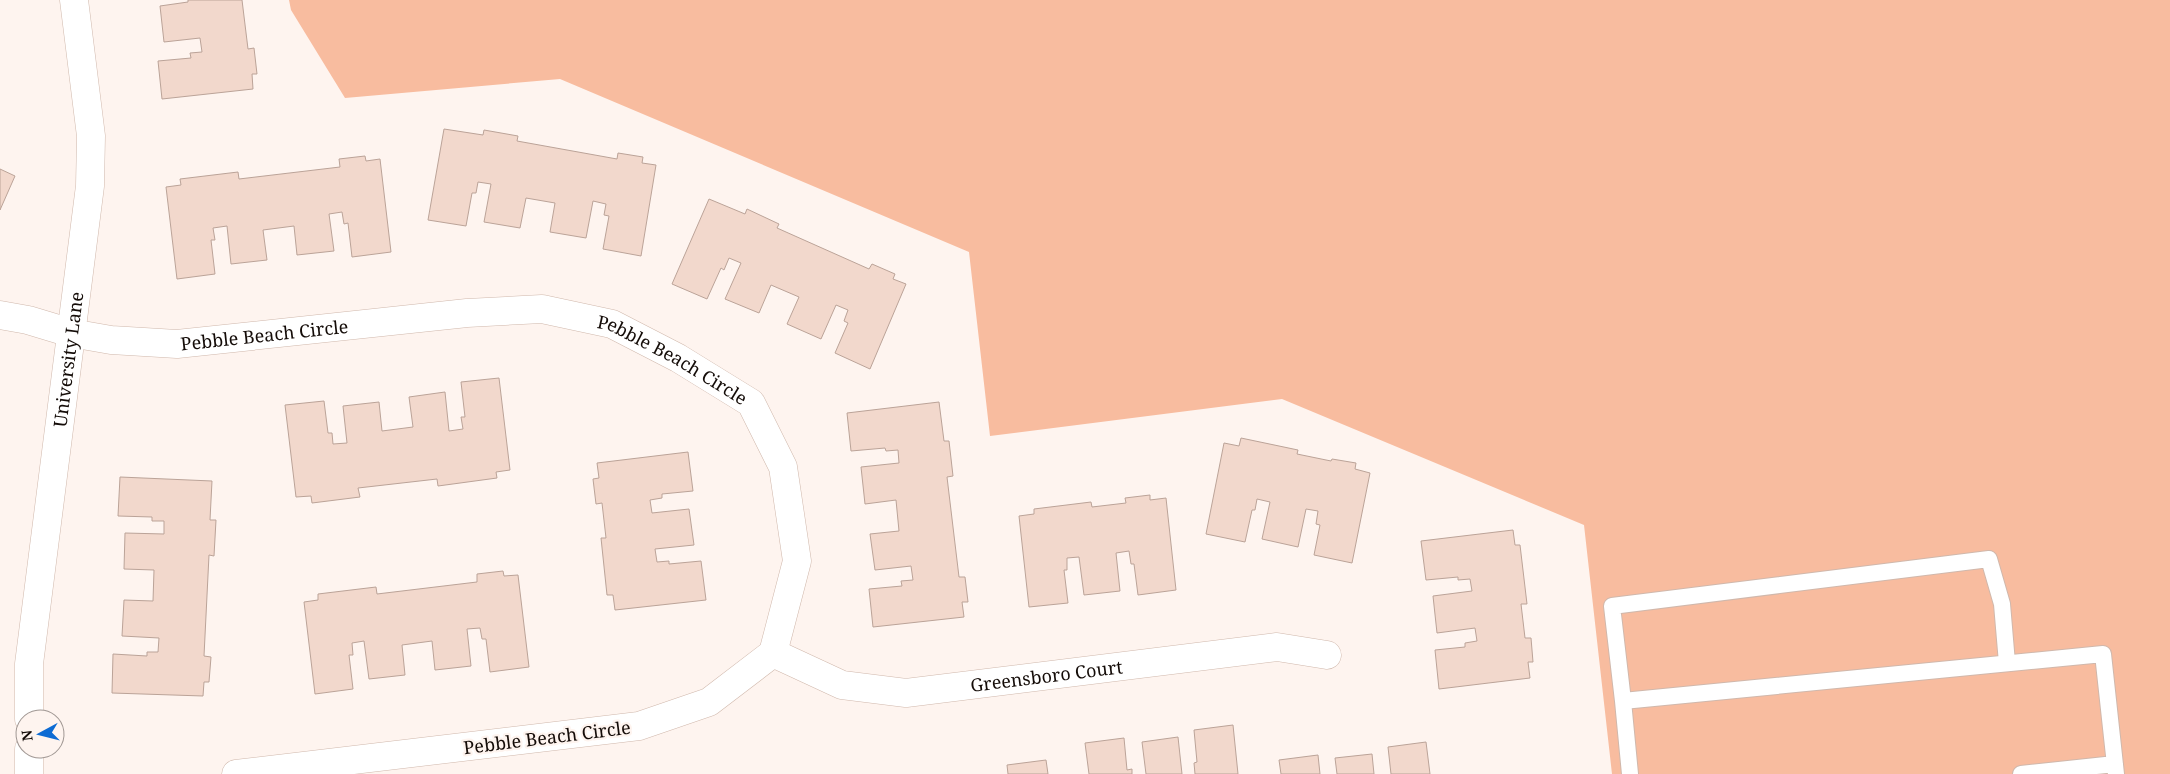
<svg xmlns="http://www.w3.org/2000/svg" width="2170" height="774" viewBox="0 0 2170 774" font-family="'Noto Serif',serif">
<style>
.green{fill:#f8bc9f}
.building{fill:#f2d8cc;stroke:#bba398}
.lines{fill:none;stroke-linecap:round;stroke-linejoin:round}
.service-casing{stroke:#d0b8ac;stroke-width:18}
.minor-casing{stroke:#d0b8ac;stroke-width:29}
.service{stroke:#fff;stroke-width:16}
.minor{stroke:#fff;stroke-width:28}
.labels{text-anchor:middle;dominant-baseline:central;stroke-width:4.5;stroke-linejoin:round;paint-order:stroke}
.street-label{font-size:18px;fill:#140c08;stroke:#fef4ef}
</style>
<rect width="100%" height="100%" fill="#fef4ef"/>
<path class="green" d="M289,0H2170V774H1612L1584,525L1282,399L990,436L969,252L560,79L345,98L291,10Z"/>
<path class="building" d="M188,0H242L248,49L254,48L257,74H252L253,89L162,99L158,61L191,58L190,53L202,52L200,38L164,42L160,6L188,2Z
M444,129L483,135L484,130L518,136L517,141L617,159L618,153L643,157L642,163L656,165L641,256L603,249L609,216L604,215L606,204L593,201L586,238L550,232L555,203L526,198L520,228L484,222L491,184L478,182L476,193H472L466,226L428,220Z
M365,156L366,161L380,159L391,252L352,257L348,223L344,224L342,212L329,214L334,251L297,255L294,226L263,230L267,260L231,264L227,226L213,228L215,240H211L215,274L177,279L166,187L181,185L180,179L238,172L239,179L340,167L339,159Z
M0,169L15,176L0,210Z
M709,199L745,214L747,209L779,224L777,228L869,269L872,264L895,274L893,279L906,284L870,369L835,353L848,323L844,321L848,310L836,305L821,339L787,324L799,297L771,285L759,313L725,299L741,263L729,258L724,270L721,268L707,299L672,284Z
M499,378L510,470L496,472L497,478L438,486L437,479L358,488L360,497L312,503L311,496L296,497L285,405L324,401L328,433H332L333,444L347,443L343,406L379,402L382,431L413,427L409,397L445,392L449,431L463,429L461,417H465L461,382Z
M939,402L944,441H949L953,476L947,477L959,577H965L968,602H962L964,617L873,627L869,589L902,586L901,581L913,580L911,566L875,570L870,534L899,531L896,500L865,504L861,467L899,463L898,450L886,451L885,448L851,451L847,413Z
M1241,438L1298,450L1297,454L1331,461L1332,459L1356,463L1355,469L1370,473L1352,563L1314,555L1320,525L1316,524L1318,511L1306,509L1298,547L1262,539L1270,502L1257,499L1255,510H1252L1245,542L1206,534L1224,443L1239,446Z
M688,452L693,491L662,494V498L650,500L652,513L689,509L694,545L655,549L657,562L669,561V564L701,561L706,600L615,610L613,595H607L601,538H606L602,503L596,504L593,479L599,478L597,463Z
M120,477L212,481L210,520H216L214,556L209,555L204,656L211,657L209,682H204L203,696L112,693L113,654L147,656V652H158L159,638L122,636L124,600L153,601L154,570L124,569L125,533L164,534V521H152V517L118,516Z
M1150,495V500L1166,498L1176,590L1138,595L1134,564H1131L1129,551L1116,553L1120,591L1084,595L1079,557L1067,558V570H1064L1068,603L1029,607L1019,516L1034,514V509L1091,502L1092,507L1126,503L1125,498Z
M1513,530L1515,545H1520L1527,604H1521L1525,638H1531L1533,662H1528L1530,678L1439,689L1435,650L1465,647V643L1477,641L1475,628L1437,633L1433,596L1472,591L1470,579L1458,580V577L1426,580L1421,541Z
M503,571L504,576L518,575L529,667L490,672L486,639H482L480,628L467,629L471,666L435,670L432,641L402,645L405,675L369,679L364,641L352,643L353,655H349L353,689L315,694L304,602L318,600V594L376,587L377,594L477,582V574Z
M1233,725L1238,774H1195L1194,763L1197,762L1194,730Z
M1178,737L1182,774H1146L1142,742Z
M1124,738L1127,770L1132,769V774H1089L1085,743Z
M1426,742L1430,774H1391L1388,747Z
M1372,754L1374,774H1337L1335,758Z
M1318,755L1320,774H1281L1279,760Z
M1046,760L1048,774H1008L1007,765Z"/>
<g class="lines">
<g class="service-casing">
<path id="service" d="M2007,663L2002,604L1989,559L1612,606L1623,701L2103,654L2116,774
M1623,701L1630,774
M2021,774L2115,764"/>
</g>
<g class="minor-casing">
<g id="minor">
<path id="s1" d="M0,315L28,320L71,333L111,340L177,344L467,313L542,309L612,324L678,358L751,403L783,467L797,561L773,653L709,702L639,726L236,774"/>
<path id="s2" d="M773,653L842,685L906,693L1277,647L1327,655"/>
<path id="s3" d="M29,719V664L90,186L91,136L74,0"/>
<path d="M29,774V749"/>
</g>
</g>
<use href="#service" class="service"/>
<use href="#minor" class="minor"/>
</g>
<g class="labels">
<g class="street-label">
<text stroke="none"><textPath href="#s1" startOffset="268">Pebble Beach Circle</textPath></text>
<text stroke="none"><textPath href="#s3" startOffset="362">University Lane</textPath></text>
<text stroke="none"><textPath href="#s1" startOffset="688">Pebble Beach Circle</textPath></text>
<text stroke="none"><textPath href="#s2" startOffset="282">Greensboro Court</textPath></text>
<text transform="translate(547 737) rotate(-7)">Pebble Beach Circle</text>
</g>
</g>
<g transform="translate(40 734) rotate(263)"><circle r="24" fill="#fef4ef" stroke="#a09793"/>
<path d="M0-4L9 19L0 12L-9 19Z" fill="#0d6bd3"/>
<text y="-8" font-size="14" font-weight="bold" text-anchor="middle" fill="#140c08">N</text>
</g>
</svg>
